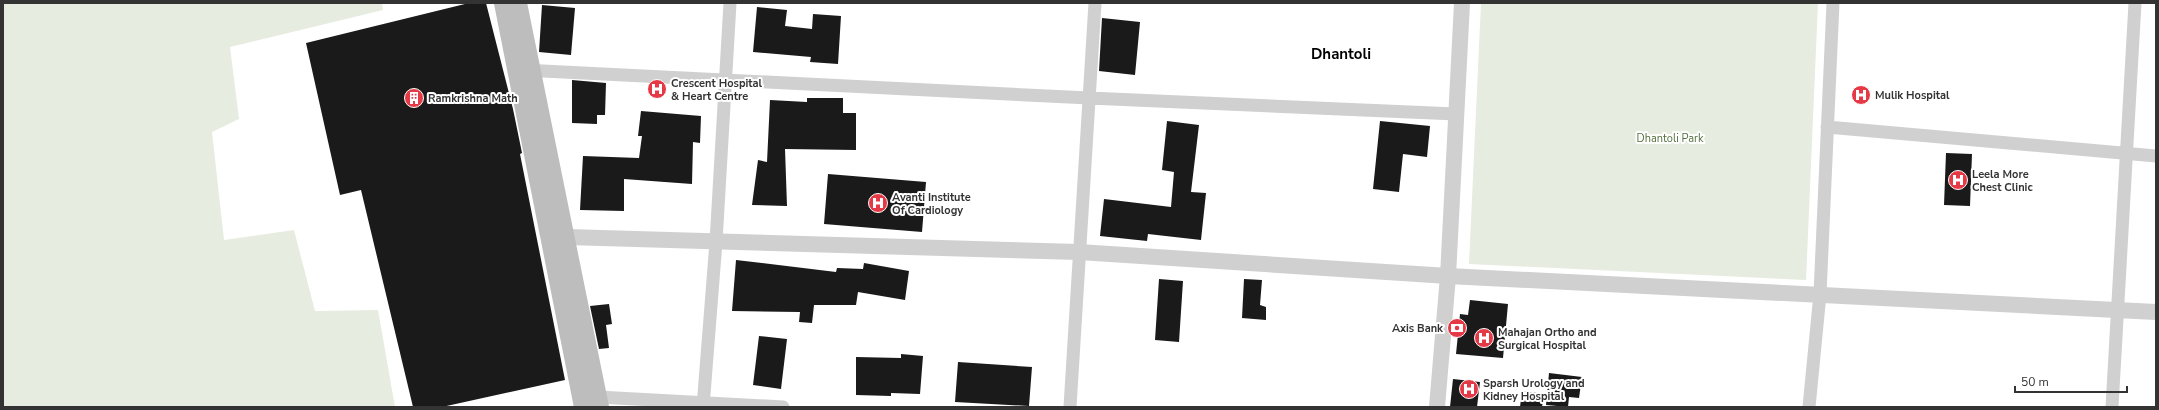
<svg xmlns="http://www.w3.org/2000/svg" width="2159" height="410" viewBox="0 0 2159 410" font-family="'Nunito Sans',sans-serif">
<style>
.green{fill:#e6ecdf}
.building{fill:#1a1a1a}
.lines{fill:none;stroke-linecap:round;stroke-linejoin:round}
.minor{stroke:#d0d0d0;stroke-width:13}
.tertiary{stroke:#d0d0d0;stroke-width:16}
.secondary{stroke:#bdbdbd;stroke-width:18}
.labels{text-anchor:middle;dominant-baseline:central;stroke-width:4;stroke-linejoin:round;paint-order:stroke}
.poi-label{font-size:11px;font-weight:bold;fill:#333;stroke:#fff;text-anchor:start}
.park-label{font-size:11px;fill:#56703f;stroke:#fff}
.district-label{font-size:15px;font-weight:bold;fill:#000;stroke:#fff}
</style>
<rect width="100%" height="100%" fill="#fff"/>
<path class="green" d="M3,3H382L383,10L230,47L239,119L212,132L224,240L294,230L315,311L378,310L395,407H3Z
M1481,3H1818L1806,280L1469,264Z"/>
<path class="building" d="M469,3H486L513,109L522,153L520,154L565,380L442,407H413L361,190L340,195L306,43Z
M542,5L575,8L571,55L539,52Z
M757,7L787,10L785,26L812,29L813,14L841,16L838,64L810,62L811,57L753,52Z
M1102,18L1140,22L1135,75L1099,71Z
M572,80L606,83L605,115H597V124L572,123Z
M807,98H843V113H856V150L785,149L787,206L752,205L758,160L767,162L770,100L807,102Z
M641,111L701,116L700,143L693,142L692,184L624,179V211L580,210L583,156L639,158L642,136H638Z
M1167,121L1199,125L1191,192L1206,193L1201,240L1148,234L1147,241L1100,236L1104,199L1171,207L1174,172L1162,170Z
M1380,121L1430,126L1427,157L1403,154L1399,192L1373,189Z
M1946,153L1972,154L1970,206L1944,205Z
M828,174L926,182L922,232L824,224Z
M736,260L836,272L837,268L863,269L864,263L909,271L905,300L858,292L856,305H814L812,323L799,322L800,312L732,311Z
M1159,279L1183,281L1179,342L1155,340Z
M1244,279L1262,280L1260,305L1266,307V320L1242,318Z
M1470,300L1508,304L1503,358L1456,354L1460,314L1468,315Z
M609,304L612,324L606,325L609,348L599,349L590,306Z
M759,336L787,339L781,389L753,385Z
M901,354L923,356L920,394L891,393V396L856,395V357L901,358Z
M958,362L1032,367L1029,406L955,402Z
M1549,373L1582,377L1579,398L1569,397L1568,407L1546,405Z
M1453,379L1480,382L1477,407H1450Z
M1522,391L1544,394L1542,407H1520Z"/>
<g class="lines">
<path class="minor" d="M523,70L1089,98L1456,114
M1827,127L2156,156
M598,397L783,407
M703,407L716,242L730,3
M1070,407L1095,3
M1809,407L1820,294L1833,3
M2112,407L2135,3"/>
<path class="tertiary" d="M553,240L567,237L1079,252L1448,276L2156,312
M1437,407L1448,276L1462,3"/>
<path class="secondary" d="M503,3L583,407
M518,3L600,407"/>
</g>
<defs>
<g id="hospital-disc" transform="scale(1)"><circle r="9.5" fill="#e63946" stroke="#fff"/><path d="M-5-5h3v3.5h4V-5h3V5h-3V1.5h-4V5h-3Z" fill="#fff"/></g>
<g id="building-disc" transform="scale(1)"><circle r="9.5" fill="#e63946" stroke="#fff"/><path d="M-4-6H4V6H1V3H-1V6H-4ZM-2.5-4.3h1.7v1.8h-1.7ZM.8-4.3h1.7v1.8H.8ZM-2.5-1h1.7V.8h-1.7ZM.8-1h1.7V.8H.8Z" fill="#fff"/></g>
<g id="bank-disc" transform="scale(1)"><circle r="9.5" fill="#e63946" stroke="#fff"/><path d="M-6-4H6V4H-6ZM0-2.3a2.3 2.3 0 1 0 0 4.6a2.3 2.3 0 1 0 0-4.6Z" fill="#fff"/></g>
</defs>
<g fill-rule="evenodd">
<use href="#hospital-disc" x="657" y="89"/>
<use href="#hospital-disc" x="1861" y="95"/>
<use href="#building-disc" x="414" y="98"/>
<use href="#hospital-disc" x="1958" y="180"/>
<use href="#hospital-disc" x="878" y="203"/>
<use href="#bank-disc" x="1457" y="328"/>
<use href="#hospital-disc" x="1484" y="338"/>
<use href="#hospital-disc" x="1469" y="389"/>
</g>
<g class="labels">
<g class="poi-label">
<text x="671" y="83">Crescent Hospital<tspan x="671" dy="13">&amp; Heart Centre</tspan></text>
<text x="1875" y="95">Mulik Hospital</text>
<text x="428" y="98">Ramkrishna Math</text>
<text x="1972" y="174">Leela More<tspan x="1972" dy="13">Chest Clinic</tspan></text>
<text x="892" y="197">Avanti Institute<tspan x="892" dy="13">Of Cardiology</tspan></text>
<text x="1443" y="328" text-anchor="end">Axis Bank</text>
<text x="1498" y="332">Mahajan Ortho and<tspan x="1498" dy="13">Surgical Hospital</tspan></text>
<text x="1483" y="383">Sparsh Urology and<tspan x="1483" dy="13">Kidney Hospital</tspan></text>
</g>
<g class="park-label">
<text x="1670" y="138">Dhantoli Park</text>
</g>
<g class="district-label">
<text x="1341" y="54">Dhantoli</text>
</g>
</g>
<rect width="2159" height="410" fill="none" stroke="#333333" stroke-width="8"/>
<path d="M2015 386v6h112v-6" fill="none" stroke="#333333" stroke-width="2"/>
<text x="2021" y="386" font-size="12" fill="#333333" stroke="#ffffff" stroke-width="3" paint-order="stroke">50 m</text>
</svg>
